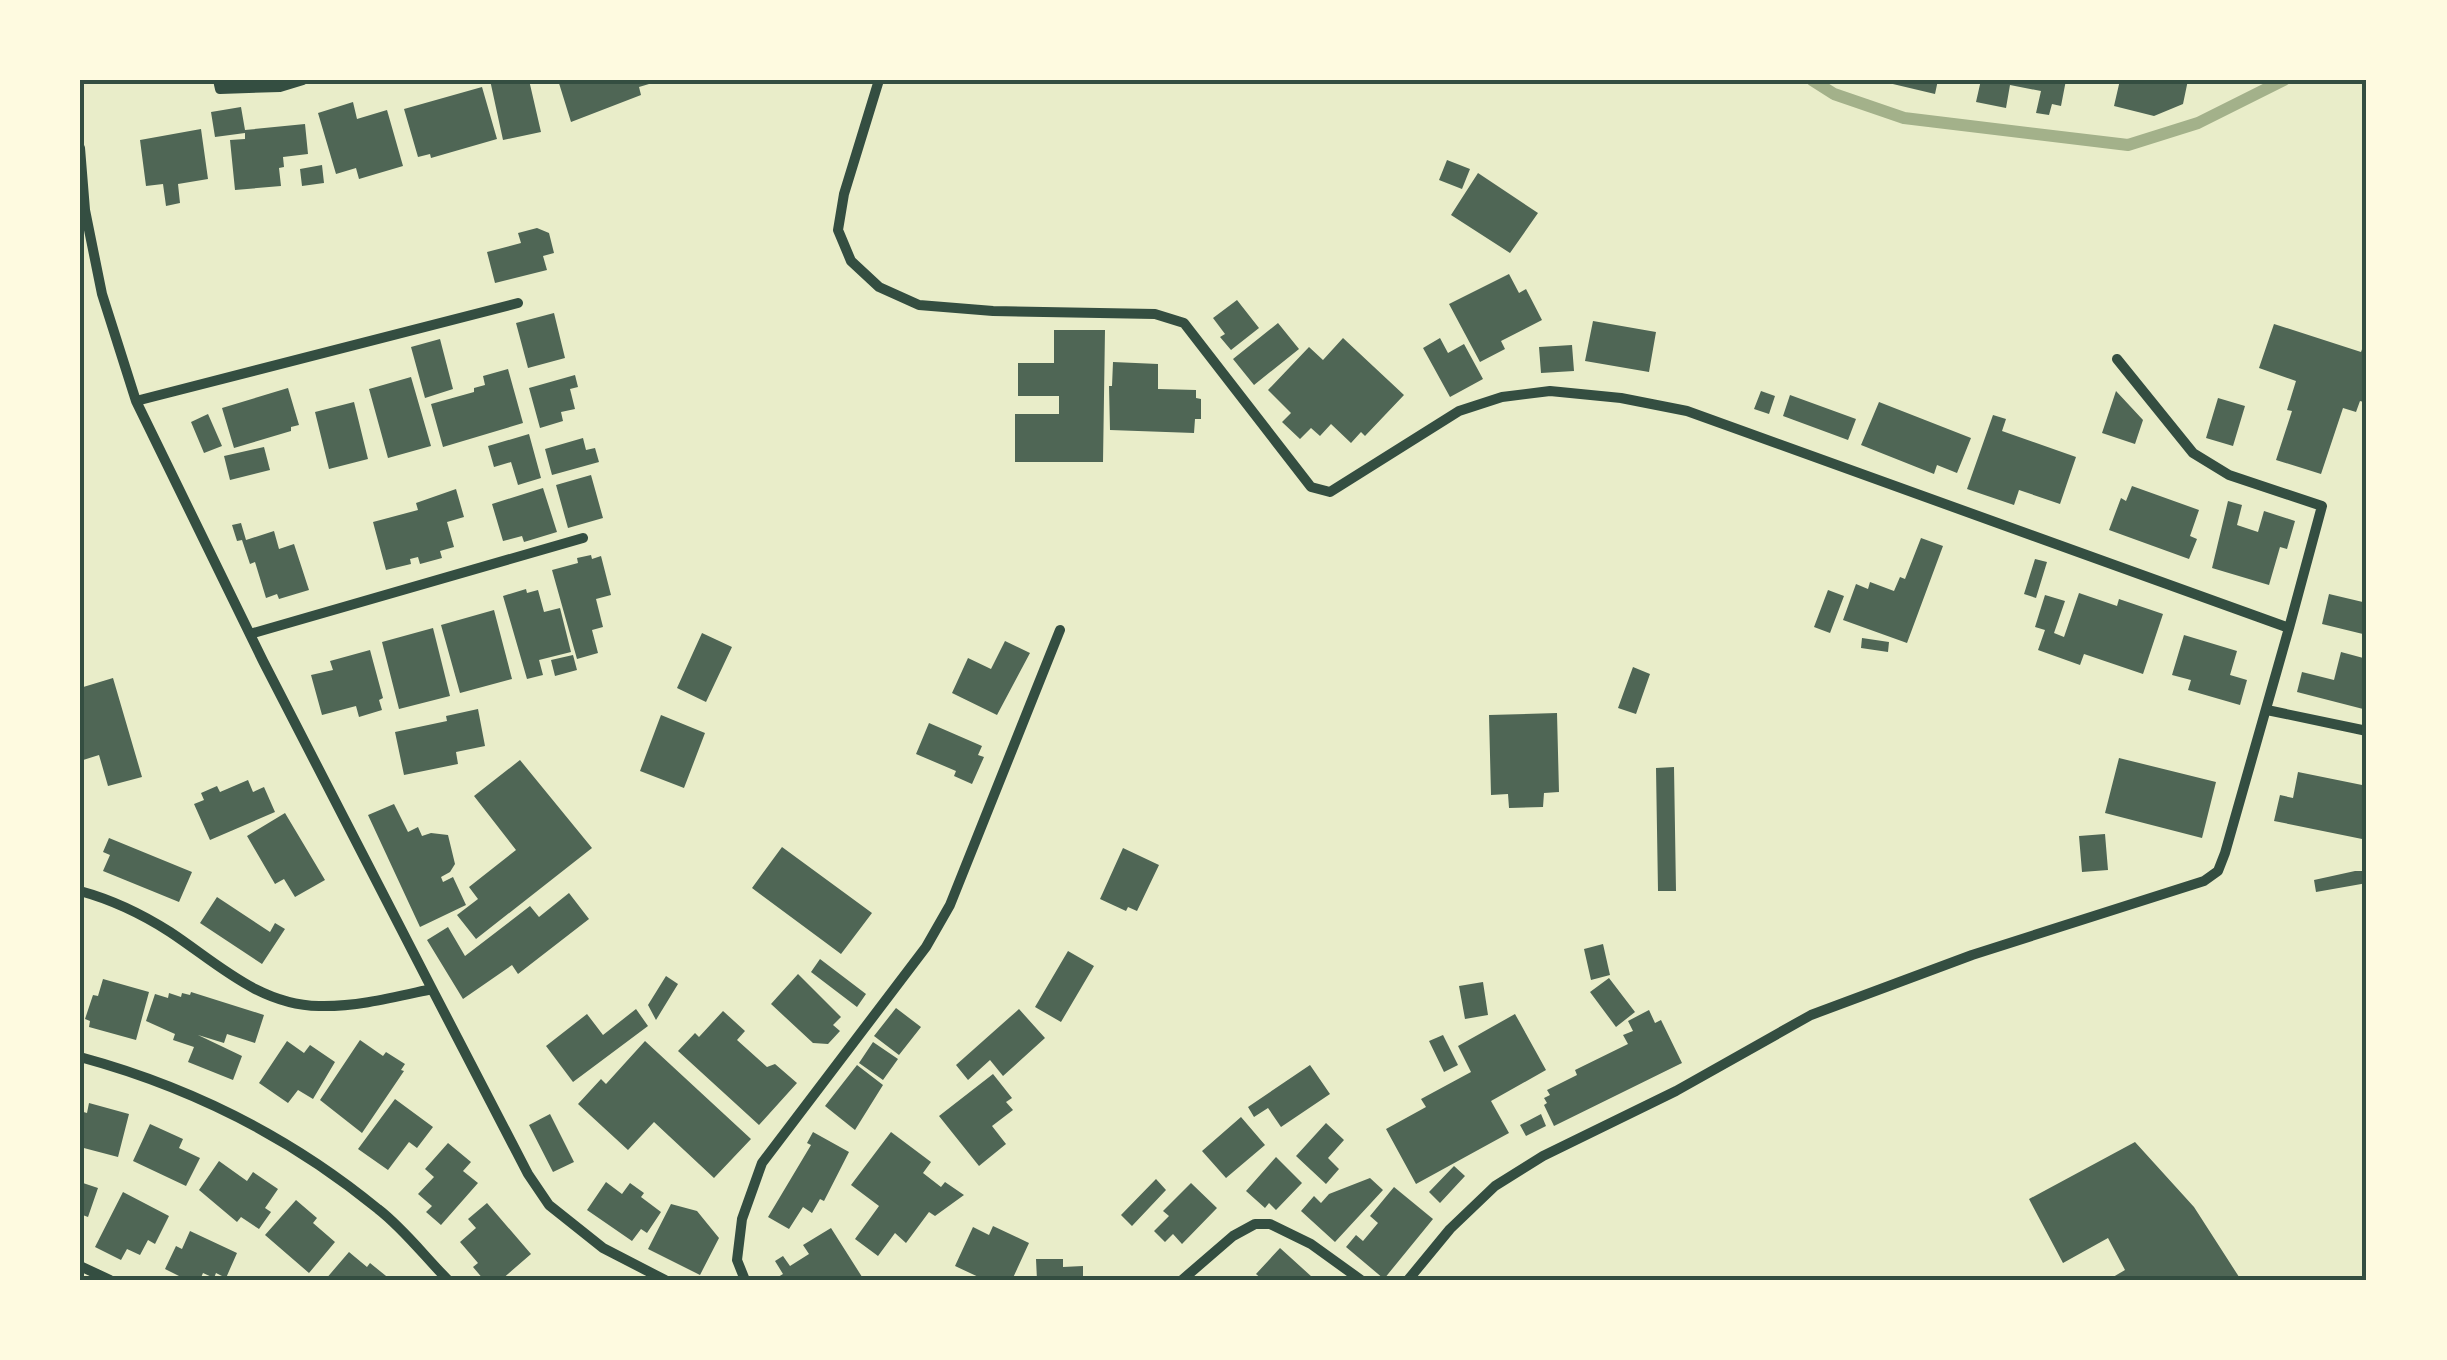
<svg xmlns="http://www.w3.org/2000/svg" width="2447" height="1360" viewBox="0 0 2447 1360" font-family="'Varela Round',sans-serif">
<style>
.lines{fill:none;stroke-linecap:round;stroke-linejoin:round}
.stream{stroke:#a3b18a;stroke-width:12}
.building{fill:#4f6655}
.minor{stroke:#344e41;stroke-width:10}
.neatline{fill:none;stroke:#344e41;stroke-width:4}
</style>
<rect width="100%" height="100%" fill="#e9edc9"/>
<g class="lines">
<path class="stream" d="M1812,80L1834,94L1904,118L2128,145L2198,123L2284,80"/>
</g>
<path class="building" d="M490,80H529L541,132L503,140Z
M558,80H659V81L639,87L641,95L571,122Z
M1876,80H1938L1935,94Z
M1981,80H2066L2061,106L2052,104L2049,115L2036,113L2041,91L2010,85L2006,108L1976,102Z
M2120,80H2188L2183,104L2154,116L2114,106Z
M482,87L497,139L431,158L430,154L418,157L404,109Z
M353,102L357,119L387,110L403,166L359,179L356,168L336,174L318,113Z
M241,107L245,130L305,124L308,154L283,157L284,167L279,168L281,186L235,190L230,140L245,139V133L215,137L211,112Z
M201,129L208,179L178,184L180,203L166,206L163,184L146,186L140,140Z
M1447,160L1470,169L1462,189L1439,180Z
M322,165L324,183L302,186L300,169Z
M1478,173L1538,213L1510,253L1451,215Z
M537,228L549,233L554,253L543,256L547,270L495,283L487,252L521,243L518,233Z
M1509,274L1519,293L1526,289L1542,320L1501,341L1505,349L1480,362L1449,304Z
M1237,300L1259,328L1231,350L1220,337L1225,334L1213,318Z
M554,313L565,358L528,368L516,323Z
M1593,321L1656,332L1649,372L1585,361Z
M1278,323L1299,349L1254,385L1233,359Z
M2274,324L2361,352L2367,336V403L2360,401L2356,412L2343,408L2321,474L2276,460L2292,411L2287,410L2296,381L2259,368Z
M1054,330H1105L1103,462H1015V414H1059V396H1018V363H1054Z
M1343,338L1404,395L1365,436L1361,432L1351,443L1331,424L1320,436L1311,428L1300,439L1282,422L1291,413L1268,390L1309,347L1323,360Z
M1440,338L1448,353L1464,344L1483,379L1450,397L1423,348Z
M440,339L453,389L425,398L411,347Z
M1572,345L1574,371L1541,373L1539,347Z
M1113,362L1158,364V389L1196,390V398L1201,399V419H1195L1194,433L1110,430L1109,386H1112Z
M508,369L523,423L443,447L431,404L474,392V388L485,385L483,376Z
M575,375L578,387L570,389L575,409L561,412L563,421L540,428L529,388Z
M411,377L431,446L388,458L369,389Z
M288,388L299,425L291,427V431L234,448L222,408Z
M1761,391L1775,396L1769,414L1754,409Z
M2116,391L2143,420L2135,444L2102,433Z
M1790,395L1856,419L1848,440L1783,416Z
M2218,398L2245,406L2233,446L2206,438Z
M354,402L368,459L329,469L315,412Z
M1879,402L1971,438L1957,473L1937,465L1934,474L1861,445Z
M208,414L222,446L204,453L191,422Z
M1993,415L2006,419L2002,431L2076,457L2060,504L2019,490L2014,505L1967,489Z
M529,434L541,478L518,485L511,462L494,467L488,446Z
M583,438L586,450L595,448L599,462L552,475L545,449Z
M264,447L270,470L230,480L224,456Z
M591,475L603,518L568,528L556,485Z
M2132,486L2199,510L2190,536L2197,539L2189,559L2109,530L2121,498L2126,501Z
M543,488L557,532L524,542L522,536L503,541L492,504Z
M456,489L464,517L447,522L454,547L440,551L442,558L420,564L418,557L410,559L411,564L386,570L373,522L418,510L416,503Z
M2228,501L2242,505L2237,525L2258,532L2264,511L2295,521L2287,549L2280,547L2269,585L2212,568Z
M241,523L246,540L274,531L279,549L294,544L309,590L279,599L277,594L266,598L255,562L250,564L242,540L237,541L232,525Z
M1921,538L1943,546L1907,643L1843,620L1856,584L1868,589L1870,582L1894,591L1900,577L1905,579Z
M591,555L592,559L601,556L611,595L596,599L603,627L592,630L598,653L577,659L552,570L578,563L577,558Z
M2035,559L2047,562L2036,598L2024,594Z
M526,589L527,593L538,590L544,612L560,608L571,652L539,660L543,675L527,679L503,596Z
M1828,590L1844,596L1830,633L1814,627Z
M2079,593L2117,606L2119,599L2163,614L2143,674L2084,654L2080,665L2038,650L2045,630L2035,627L2045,595L2065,601L2054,633L2064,637Z
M2329,594L2367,603V635L2322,624Z
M494,610L512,679L460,693L441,625Z
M433,628L450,696L399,709L382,642Z
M702,633L732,647L706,702L677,688Z
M2184,635L2237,651L2230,675L2247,680L2240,705L2188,690L2191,680L2172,675Z
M1862,638L1889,642L1888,652L1861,648Z
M1005,641L1030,653L997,715L952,693L968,658L991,669Z
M370,650L383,698L379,700L382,710L359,717L356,706L322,715L311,675L333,670L330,661Z
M2341,652L2367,659V710L2297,692L2302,672L2334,680Z
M573,655L577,670L555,676L551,660Z
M1633,667L1650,674L1636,714L1618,708Z
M113,678L142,777L108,786L99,755L80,761V688Z
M478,709L485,746L456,752L458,764L404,775L395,732L447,721L446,716Z
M1557,713L1559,792L1544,793L1543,807L1509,808L1508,794L1491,795L1489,715Z
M661,715L705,733L684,788L640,771Z
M929,723L982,746L978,755L984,757L972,784L954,776L956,771L916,754Z
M2119,758L2216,782L2202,838L2105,813Z
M520,760L592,848L476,939L457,915L478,899L469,887L516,850L474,796Z
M1674,767L1676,891H1658L1656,768Z
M2298,772L2367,786V840L2274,821L2280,795L2293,798Z
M248,780L253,792L264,787L275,812L210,840L194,804L204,800L201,793L217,786L220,792Z
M394,804L408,832L418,827L422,836L431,833L448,835L455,864L450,872L441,877L443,882L453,877L466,905L420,927L368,815Z
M285,813L325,880L295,897L284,879L275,884L247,836Z
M2105,834L2108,870L2082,872L2079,836Z
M109,838L192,872L179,902L103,871L110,855L103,852Z
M782,847L872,913L841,954L752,888Z
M1123,848L1159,865L1137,911L1128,907L1126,911L1100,899Z
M2355,871H2367V883L2316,892L2314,880Z
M569,893L589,919L518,974L512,965L463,999L427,940L448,927L465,956L530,906L539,917Z
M217,897L270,932L275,923L285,929L262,964L200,923Z
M1603,944L1610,975L1591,980L1584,949Z
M1068,951L1094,966L1061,1022L1035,1007Z
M820,959L866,994L857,1007L811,972Z
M798,974L841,1017L833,1025L840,1031L828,1044L813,1043L771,1004Z
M666,976L678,984L656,1020L648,1005Z
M1609,978L1635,1012L1616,1027L1590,992Z
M103,979L149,992L136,1040L89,1027L90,1021L85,1019L93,995L98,996Z
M1483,982L1488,1015L1465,1019L1459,986Z
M191,992L264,1015L255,1043L227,1034L224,1043L198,1035L242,1056L233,1080L188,1062L194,1047L173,1040L175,1034L146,1021L155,994L168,998L169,993L181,997L182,993L190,995Z
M896,1008L921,1027L899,1055L874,1036Z
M636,1009L648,1026L573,1082L546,1046L587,1014L603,1035Z
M1019,1009L1045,1038L1003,1076L990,1060L968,1080L956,1065Z
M1649,1010L1655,1023L1661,1020L1682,1063L1554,1126L1544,1105L1547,1103L1544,1098L1550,1095L1547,1090L1577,1075L1575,1070L1628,1044L1623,1035L1633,1031L1628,1021Z
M723,1011L745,1031L737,1040L767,1067L775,1064L797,1083L759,1125L678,1051L695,1033L699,1037Z
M1515,1014L1546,1070L1491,1101L1509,1133L1416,1184L1386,1129L1426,1107L1421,1099L1471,1072L1458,1046Z
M1443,1035L1458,1065L1444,1072L1429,1041Z
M360,1040L383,1056L386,1052L405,1064L401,1070L404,1071L362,1133L320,1100Z
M287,1041L304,1053L310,1045L335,1062L313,1099L298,1090L288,1103L259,1083Z
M645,1041L751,1139L714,1178L654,1122L628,1150L578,1104L601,1079L606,1084Z
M873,1042L898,1059L883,1080L859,1063Z
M857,1065L883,1085L855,1130L825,1106Z
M1310,1065L1330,1094L1281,1127L1268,1108L1254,1117L1248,1107Z
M993,1074L1012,1098L1006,1102L1013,1110L992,1126L1006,1144L979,1166L939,1116Z
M395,1099L433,1127L417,1148L409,1142L388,1170L358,1149Z
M89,1103L129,1114L118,1157L80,1147V1111L87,1113Z
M550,1114L574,1162L553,1172L529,1125Z
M1541,1114L1546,1126L1526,1136L1520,1125Z
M1241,1117L1265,1145L1226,1178L1202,1151Z
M1326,1123L1344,1140L1328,1158L1339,1169L1326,1184L1296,1156Z
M150,1124L183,1139L179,1148L200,1158L186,1186L133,1161Z
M813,1132L849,1152L824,1201L820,1199L812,1213L803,1207L789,1229L768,1217L811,1145L807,1143Z
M891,1132L931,1162L923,1173L941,1187L945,1182L964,1195L935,1216L929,1212L906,1243L895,1233L878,1256L855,1239L879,1206L851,1185Z
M2135,1142L2194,1207L2241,1280H2108L2125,1270L2108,1238L2063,1263L2029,1199Z
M448,1143L471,1162L463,1171L478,1183L441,1225L426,1212L432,1206L418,1194L434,1177L425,1169Z
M1276,1157L1302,1183L1276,1210L1269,1203L1265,1208L1246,1191Z
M219,1161L247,1181L253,1172L278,1189L265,1208L271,1212L259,1229L241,1217L237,1222L199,1190Z
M1454,1166L1465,1176L1440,1203L1429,1192Z
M1370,1178L1383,1190L1335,1242L1301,1211L1314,1196L1321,1203L1329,1194Z
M1156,1179L1166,1190L1132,1226L1121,1215Z
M80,1182L98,1188L88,1217L80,1214Z
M606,1182L622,1194L630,1183L644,1193L641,1197L661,1212L647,1233L641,1229L632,1241L587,1210Z
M1191,1183L1217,1208L1182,1244L1173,1234L1165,1242L1154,1231L1169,1216L1163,1211Z
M1394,1187L1433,1219L1384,1279L1346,1247L1356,1235L1363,1241L1378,1223L1370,1216Z
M123,1192L169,1216L155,1244L148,1240L140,1255L127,1249L121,1260L95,1247Z
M296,1200L317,1218L313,1223L335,1242L309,1273L265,1235Z
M487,1203L531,1254L501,1280H484L473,1267L478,1263L460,1242L476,1228L468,1219Z
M671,1204L697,1211L719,1238L700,1275L648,1249Z
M993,1226L1029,1243L1012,1280H985L955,1266L973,1227L989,1235Z
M831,1228L864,1280H780L778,1277L783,1274L775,1261L783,1256L790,1266L809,1254L803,1245Z
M190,1231L237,1253L226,1278L216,1273L214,1278L203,1273L200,1280H187L165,1269L176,1246L182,1249Z
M1280,1248L1312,1277L1310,1280H1263L1256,1274Z
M349,1252L367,1267L370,1263L391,1280H325Z
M1036,1259H1063V1267L1083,1266V1277L1101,1276V1280H1037Z"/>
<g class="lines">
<path class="minor" d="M218,80L220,89L280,87L303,80
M879,80L844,194L838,230L851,261L879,287L919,305L993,311L1155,314L1184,323L1311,487L1330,492L1459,411L1502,397L1550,391L1621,398L1687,411L2289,628L2225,853L2218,871L2204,881L1972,955L1811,1015L1676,1091L1543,1156L1495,1186L1450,1229L1408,1280
M80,148L85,210L102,294L136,401L263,661L432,989L528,1174L549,1205L603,1248L665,1280
M2117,359L2193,453L2229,475L2322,506L2289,628
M136,401L518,303
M250,634L583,538
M2267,710L2367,731
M80,891C113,900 142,914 170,932C217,963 259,1005 319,1006C357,1007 395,997 432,989
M80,1057C191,1087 289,1136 378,1209C404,1229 425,1257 448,1280
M80,1266L110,1280
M745,1280L737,1260L742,1219L762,1163L926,947L950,905L1060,630
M1182,1280L1233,1236L1255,1224H1270L1311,1244L1361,1280"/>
</g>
<rect width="2447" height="1360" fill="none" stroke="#fefae0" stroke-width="165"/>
<rect x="82" y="82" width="2282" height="1196" class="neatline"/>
</svg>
